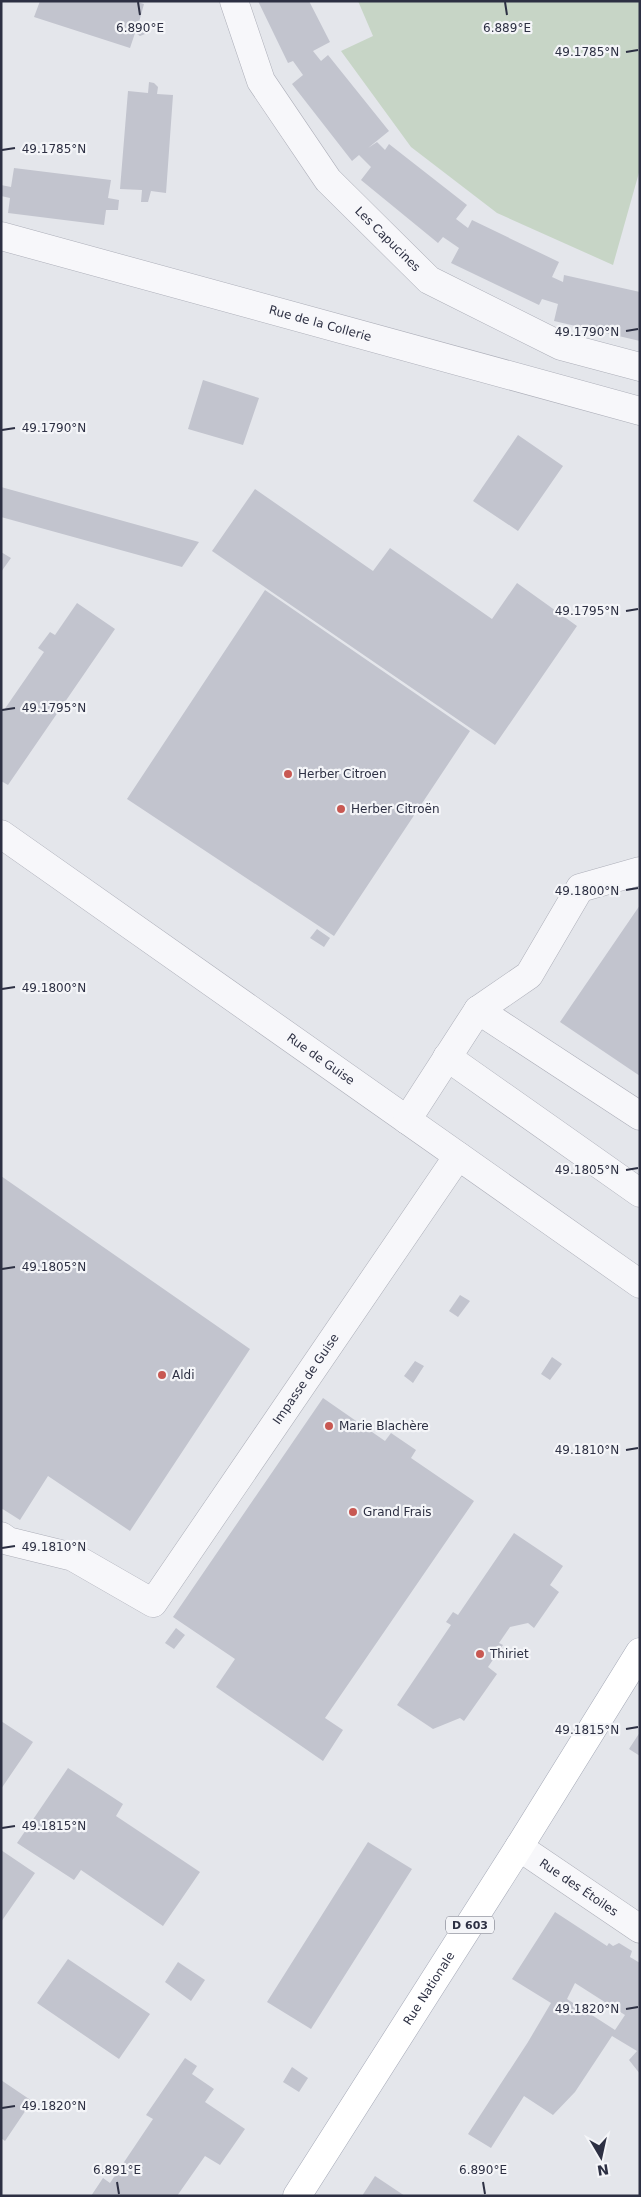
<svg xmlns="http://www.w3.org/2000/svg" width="641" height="2197" viewBox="0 0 641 2197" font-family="'DejaVu Sans',sans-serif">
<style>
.green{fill:#c7d5c6}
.building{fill:#c2c4ce;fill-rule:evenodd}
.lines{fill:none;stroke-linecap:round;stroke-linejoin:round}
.minor-casing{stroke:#adafb9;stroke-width:29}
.major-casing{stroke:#a4a8b6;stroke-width:29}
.minor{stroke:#f7f7fa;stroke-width:28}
.major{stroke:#fff;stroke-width:28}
.ticks{fill:none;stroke:#2d3043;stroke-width:2}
.poi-dot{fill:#c85852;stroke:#f4f5f8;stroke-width:2}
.labels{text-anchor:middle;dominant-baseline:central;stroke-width:4.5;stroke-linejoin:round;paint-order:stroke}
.shield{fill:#f4f5f8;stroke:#696b79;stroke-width:1}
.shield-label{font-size:11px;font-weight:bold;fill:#2d3043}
.street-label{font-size:12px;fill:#2d3043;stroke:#f4f5f8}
.poi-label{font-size:12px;fill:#2d3043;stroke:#f4f5f8;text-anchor:start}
.ticks-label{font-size:12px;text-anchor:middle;fill:#2d3043;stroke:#f4f5f8;stroke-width:4.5;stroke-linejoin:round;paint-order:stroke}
</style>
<rect width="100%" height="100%" fill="#e4e6eb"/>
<path class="green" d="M358,1H640V169L613,265L497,213L411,147L341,51L373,36Z"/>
<path class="building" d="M40,1H134L144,4L139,22L149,27L145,34L140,36L135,33L130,48L34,17Z
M258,1H309L330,42L313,51L321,61L328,55L389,131L368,148L377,142L385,150L389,144L467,205L456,219L468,228L472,220L559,262L552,277L563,282L564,275L640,292V341L554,321L558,304L542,299L539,305L451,263L459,248L443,237L438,243L361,180L371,167L359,155L352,161L292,84L303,75L293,61L288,63Z
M149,82L154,83L158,87L157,94L173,95L166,193L151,191L148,202H141L142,190L120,189L128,91L148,93Z
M14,168L111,180L108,198L119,200L118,210H106L104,225L8,213L10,198L1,196V185L11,187Z
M203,380L259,398L243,445L188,429Z
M518,435L563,466L518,531L473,501Z
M1,487L199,542L182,567L1,517Z
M255,489L373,571L390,548L492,619L517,583L577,626L495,745L212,551Z
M1,552L11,558L1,572Z
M265,590L470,731L334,936L127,799Z
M77,603L115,629L8,785L1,781V708L4,710L44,652L38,648L50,632L55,635Z
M640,905V1076L560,1022Z
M317,929L330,938L324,947L310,938Z
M1,1176L250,1349L130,1531L48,1476L20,1520L1,1508Z
M460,1295L470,1301L458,1317L449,1311Z
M552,1357L562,1364L550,1380L541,1374Z
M415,1361L424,1366L413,1383L404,1376Z
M323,1398L385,1441L391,1433L416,1450L411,1458L474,1501L325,1718L343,1730L323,1761L216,1687L235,1659L173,1617Z
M514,1533L563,1566L550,1585L559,1592L534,1628L528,1623L510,1627L499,1643L503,1645L488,1667L497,1674L464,1721L460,1718L433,1729L397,1705L451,1625L446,1622L453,1612L458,1615Z
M176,1628L185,1635L174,1649L165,1643Z
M1,1721L33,1742L1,1789Z
M640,1732V1756L629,1749Z
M68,1768L123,1804L116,1816L200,1872L163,1926L81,1870L74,1880L17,1843Z
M368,1842L412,1869L311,2029L267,2002Z
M1,1850L35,1873L1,1922Z
M555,1912L607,1946L609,1943L613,1946L619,1943L632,1951L630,1957L640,1963V2074L629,2060L637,2051L612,2036L575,2092L553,2115L524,2096L491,2148L468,2134L528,2042L551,2003L512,1979ZM575,1983L625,2015L615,2030L567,1999Z
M68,1959L150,2014L119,2059L37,2003Z
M178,1962L205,1980L191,2001L165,1982Z
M185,2058L197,2066L192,2074L214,2089L205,2102L245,2129L220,2165L205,2156L177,2196H91L103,2178L110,2183L153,2119L146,2115Z
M292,2067L308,2078L299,2092L283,2082Z
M1,2080L32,2101L5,2141L1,2138Z
M375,2176L405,2196H362Z"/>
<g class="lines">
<g class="minor-casing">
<g id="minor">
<path id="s1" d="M234,1L261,81L328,180L429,280L561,346L640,367"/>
<path id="s2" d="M1,236L640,411"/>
<path id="s3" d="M1,834L640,1284"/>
<path d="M478,1010L640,1116"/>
<path d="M447,1057L640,1193"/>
<path d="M407,1120L478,1010L529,975L580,888L640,871"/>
<path id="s4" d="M1,1536L8,1541L73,1557L153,1603L458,1156"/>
<path id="s5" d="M519,1847L640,1929"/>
</g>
</g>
<g class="major-casing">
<g id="major">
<path id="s6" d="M297,2196L519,1847L640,1652"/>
</g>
</g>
<use href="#minor" class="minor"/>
<use href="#major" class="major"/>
</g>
<path class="ticks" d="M138,2L140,15M505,2L507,15M626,52L638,50M2,150L15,148M626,331L638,329M2,430L15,428M626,611L638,609M2,710L15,708M626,890L638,888M2,989L15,987M626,1170L638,1168M2,1269L15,1267M626,1450L638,1448M2,1548L15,1546M626,1729L638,1727M2,1828L15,1826M626,2009L638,2007M2,2108L15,2106M117,2182L119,2194M483,2182L485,2194"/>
<g class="poi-dot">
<circle cx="288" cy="774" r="5"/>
<circle cx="341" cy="809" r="5"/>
<circle cx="162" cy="1375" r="5"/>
<circle cx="329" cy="1426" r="5"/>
<circle cx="353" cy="1512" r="5"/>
<circle cx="480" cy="1654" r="5"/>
</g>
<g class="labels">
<rect class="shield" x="446" y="1916.5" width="48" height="17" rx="4"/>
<g class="shield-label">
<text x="470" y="1925">D 603</text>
</g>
<g class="street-label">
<text stroke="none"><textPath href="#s1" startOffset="288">Les Capucines</textPath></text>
<text stroke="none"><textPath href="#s2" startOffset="331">Rue de la Collerie</textPath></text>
<text stroke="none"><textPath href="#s3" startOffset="391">Rue de Guise</textPath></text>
<text stroke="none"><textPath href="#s4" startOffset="439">Impasse de Guise</textPath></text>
<text stroke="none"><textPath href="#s5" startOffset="72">Rue des Étoiles</textPath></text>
<text stroke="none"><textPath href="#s6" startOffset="246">Rue Nationale</textPath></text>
</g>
<g class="poi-label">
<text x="298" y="774">Herber Citroen</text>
<text x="351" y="809">Herber Citroën</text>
<text x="172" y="1375">Aldi</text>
<text x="339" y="1426">Marie Blachère</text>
<text x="363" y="1512">Grand Frais</text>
<text x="490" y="1654">Thiriet</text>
</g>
</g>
<g class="ticks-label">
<text x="507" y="32">6.889°E</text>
<text x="140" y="32">6.890°E</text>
<text x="587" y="56">49.1785°N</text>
<text x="54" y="153">49.1785°N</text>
<text x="587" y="336">49.1790°N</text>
<text x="54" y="432">49.1790°N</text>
<text x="587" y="615">49.1795°N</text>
<text x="54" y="712">49.1795°N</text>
<text x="587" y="895">49.1800°N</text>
<text x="54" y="992">49.1800°N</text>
<text x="587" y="1174">49.1805°N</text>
<text x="54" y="1271">49.1805°N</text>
<text x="587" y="1454">49.1810°N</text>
<text x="54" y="1551">49.1810°N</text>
<text x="587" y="1734">49.1815°N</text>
<text x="54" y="1830">49.1815°N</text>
<text x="587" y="2013">49.1820°N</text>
<text x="54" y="2110">49.1820°N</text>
<text x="117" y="2174">6.891°E</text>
<text x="483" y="2174">6.890°E</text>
</g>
<rect width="641" height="2197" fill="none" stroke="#2d3043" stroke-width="5"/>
<g transform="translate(601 2157) rotate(171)" stroke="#f4f5f8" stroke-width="4" paint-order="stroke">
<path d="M0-4L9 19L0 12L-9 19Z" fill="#2d3043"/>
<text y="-8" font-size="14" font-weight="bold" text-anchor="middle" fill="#2d3043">N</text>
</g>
</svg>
